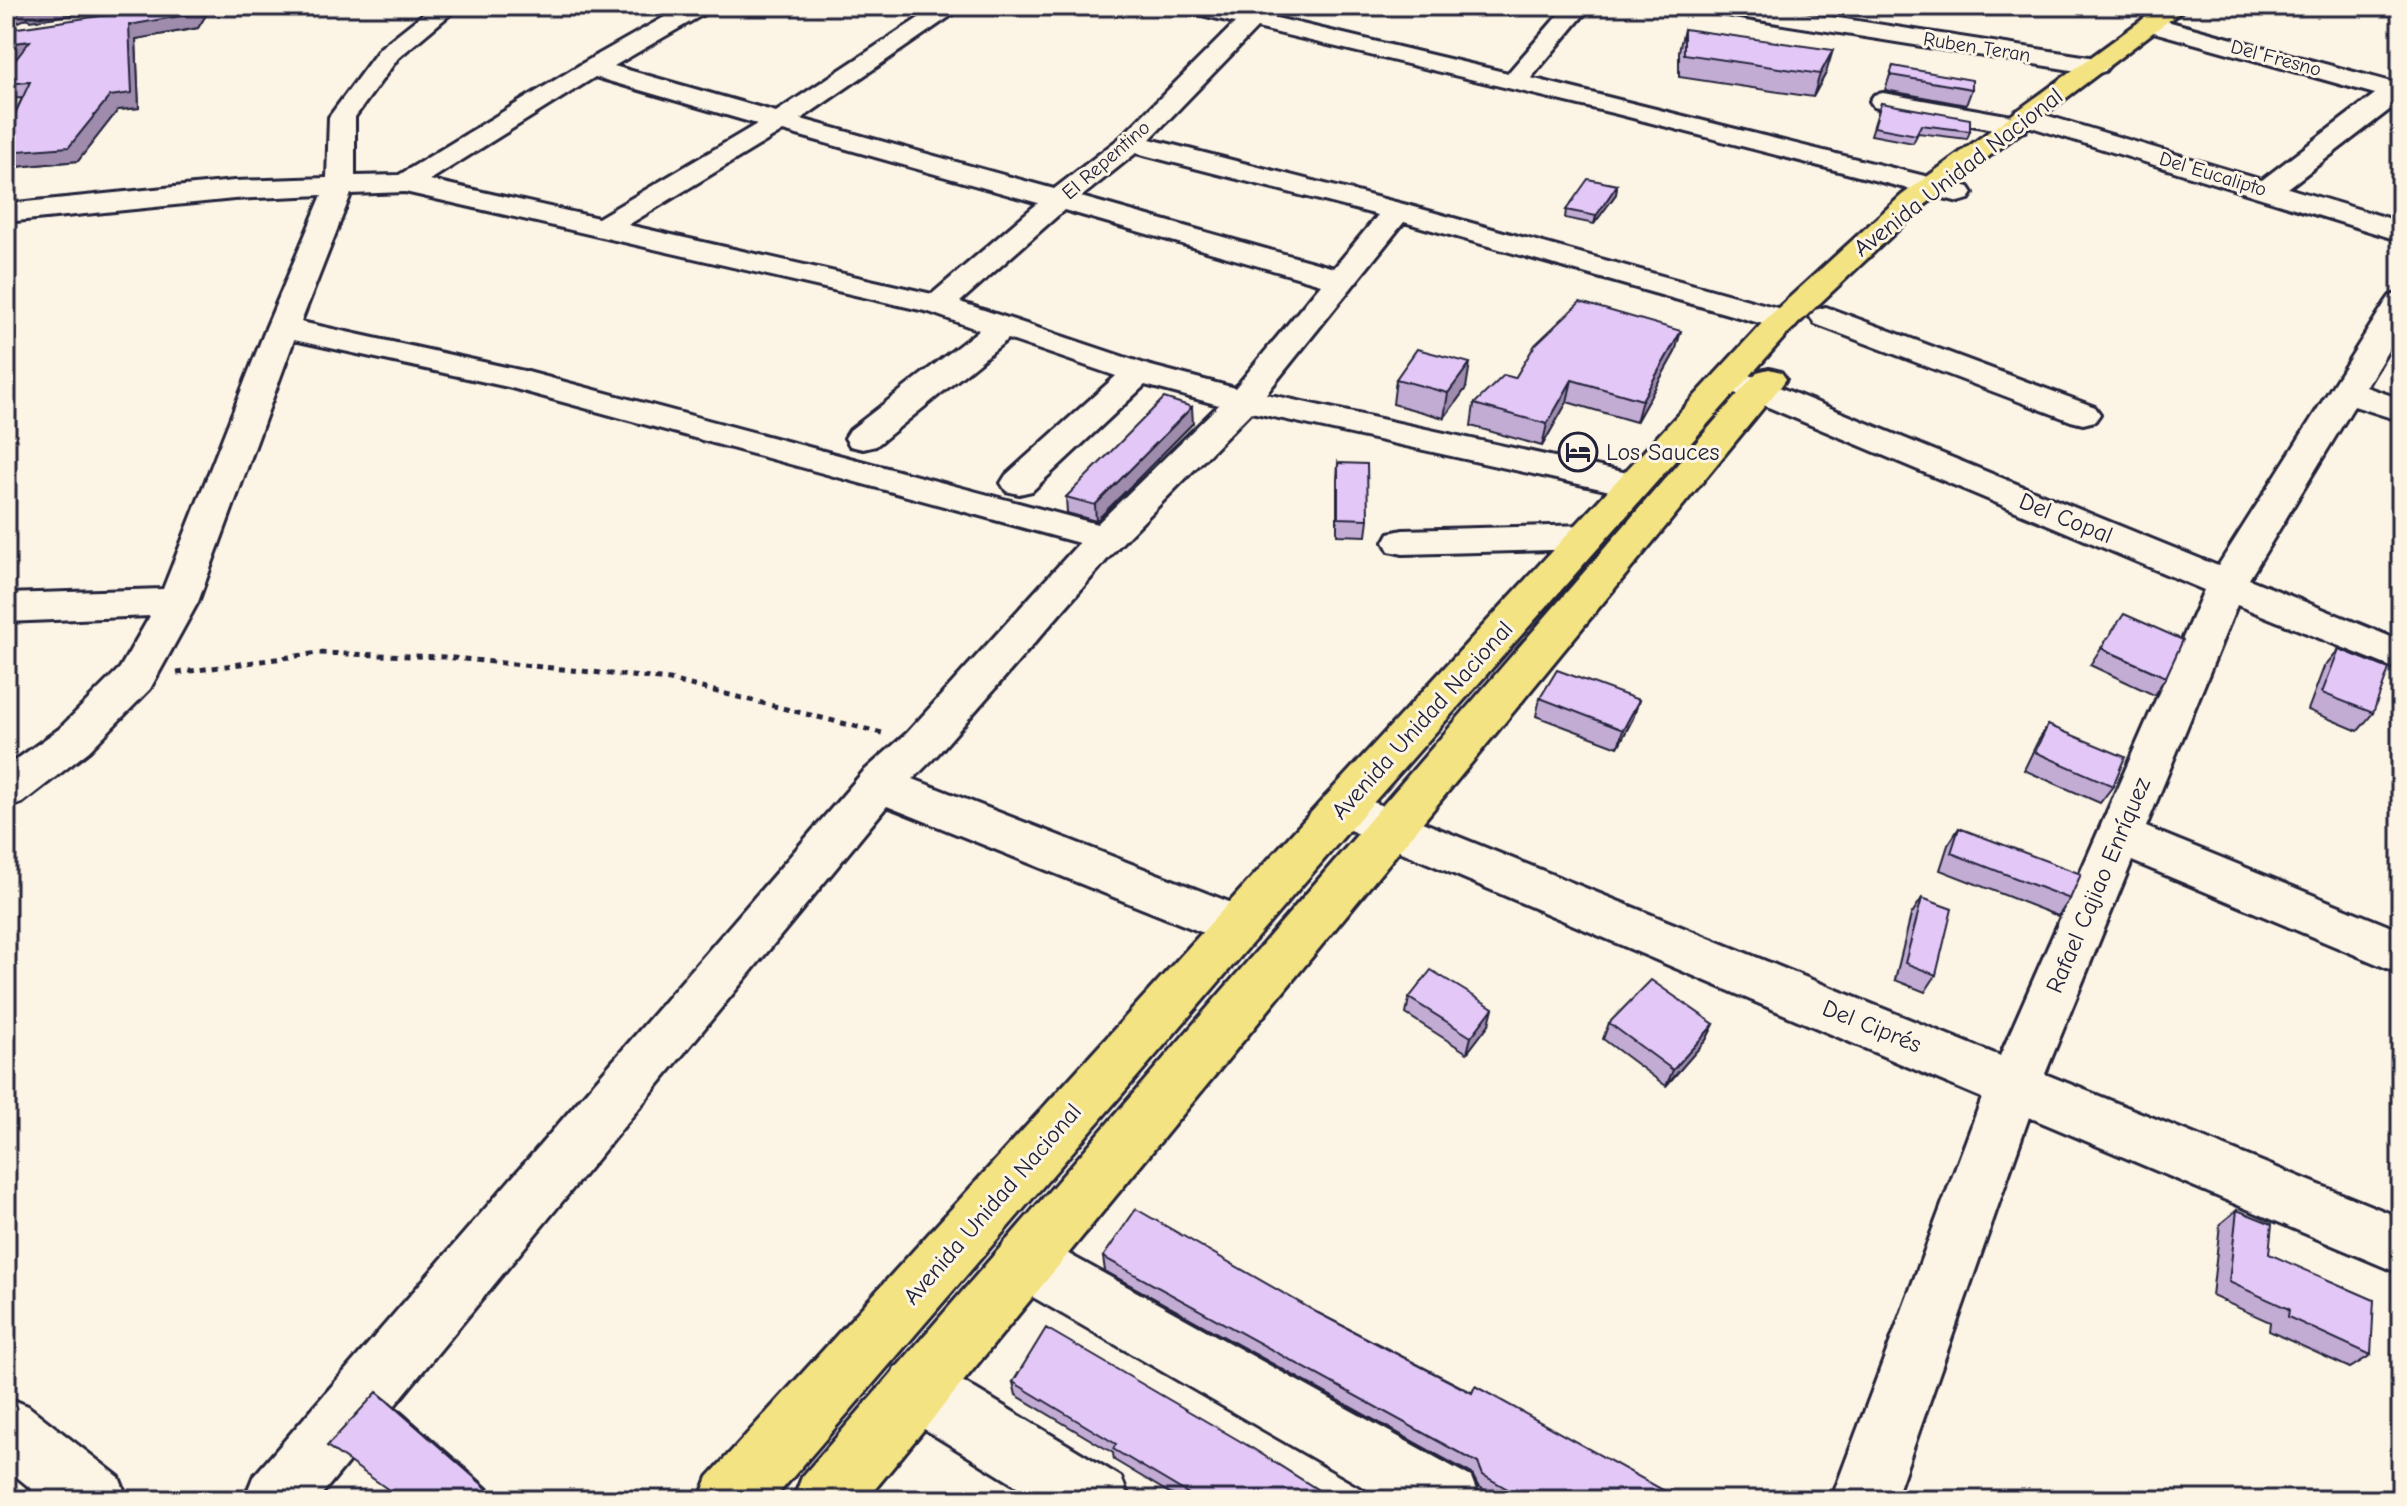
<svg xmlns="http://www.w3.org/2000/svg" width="2407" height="1506" viewBox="0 0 2407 1506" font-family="'Comic Neue',sans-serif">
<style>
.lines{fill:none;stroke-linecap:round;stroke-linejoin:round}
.minor-casing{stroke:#22223b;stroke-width:6}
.major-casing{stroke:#22223b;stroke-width:6}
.path{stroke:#22223b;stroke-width:5;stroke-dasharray:6 6;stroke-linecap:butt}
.minor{fill:#fcf5e5;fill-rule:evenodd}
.major{fill:#f4e382;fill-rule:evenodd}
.wall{fill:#c3acd4;stroke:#22223b;stroke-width:2}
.shaded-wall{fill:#9f8cad;stroke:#22223b;stroke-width:2}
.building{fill:#e3c8f7;stroke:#22223b;stroke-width:2}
.labels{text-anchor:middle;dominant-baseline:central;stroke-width:6;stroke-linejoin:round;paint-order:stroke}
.far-street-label{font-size:20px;fill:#22223b;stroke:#fcf5e5}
.street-label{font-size:24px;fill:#22223b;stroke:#fcf5e5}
.poi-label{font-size:24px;fill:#22223b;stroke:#fcf5e5;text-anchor:start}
</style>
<rect width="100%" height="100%" fill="#fcf5e5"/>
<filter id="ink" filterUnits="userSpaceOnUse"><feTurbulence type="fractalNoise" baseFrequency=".0125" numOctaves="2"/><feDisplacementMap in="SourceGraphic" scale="16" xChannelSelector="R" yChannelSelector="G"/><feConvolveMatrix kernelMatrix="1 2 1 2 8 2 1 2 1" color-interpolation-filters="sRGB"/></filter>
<g filter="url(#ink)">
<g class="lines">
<g class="minor-casing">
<path id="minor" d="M433,6H460L398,58L355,117V176L399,175L583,63L684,6H713L709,11L614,66L776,112L937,6H965L801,119L1054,189L1121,137L1235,23L1185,11L1181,6H1223L1246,11L1252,6H1277L1268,16L1508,73L1566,6H1591L1531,78L1969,187L1973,193L1969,199L1959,202L1617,114L1257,28L1150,139L1407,205L1795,313L1800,320L1795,327L1784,330L1404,222L1266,394L1646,477L1651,485L1646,493L1633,496L1251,412L1118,547L937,755L913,779L1255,912L1262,926L1255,940L1238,946L1221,940L887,806L317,1500H244L253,1477L863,772L907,733L1079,543L508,387L294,340L198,602L150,689L89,751L22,803L6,808V767L59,729L120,668L150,616L6,622V594L163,589L266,328L322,195L234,199L6,222V204L234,181L327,178L329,117L380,48ZM595,77L757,124L598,218L430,180ZM783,131L1038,203L932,294L628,225ZM1136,153L1378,215L1334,268L1081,197ZM405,192L929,312L979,330L850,430L845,438L850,446L863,449L876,446L1008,339L1116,376L1006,475L1001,483L1006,491L1019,494L1032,491L1145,385L1219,405L1097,524L524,371L301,322L351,194ZM1064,210L1321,284L1235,388L1151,366L960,302Z
M1703,6H1761L2096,58L2105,61L2109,66L2105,71L2096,74L1715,13L1707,11Z
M2152,17L2391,82L2401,79V101L2288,188L2401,222V241L2028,126L2025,131L2015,133L1883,109L1874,107L1870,101L1874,95L1883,93L2012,116L2016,111L2025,109L2262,180L2375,94L2143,29L2140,24L2143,19Z
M2401,293V329L2366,387L2401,399V421L2354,406L2249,579L2401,641V671L2237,605L2146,827L2401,931V974L2132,861L2045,1074L2401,1218V1274L2029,1117L1895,1500H1831L1982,1098L1326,820L1319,808L1326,796L1342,791L1358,796L2000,1056L2204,590L1718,386L1713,379L1718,372L1730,369L1742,372L2218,566L2385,303L2390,296Z
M1826,307L2095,407L2100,414L2095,421L2083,424L2071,421L1815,324L1810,317L1815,310Z
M1587,525L1600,528L1606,537L1600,546L1587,549L1403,554L1389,551L1384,542L1389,533L1403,530Z
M1025,1233L1045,1241L1471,1477L1480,1500H1386L1005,1281L996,1261L1005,1241Z
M917,1358L939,1367L1121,1477L1130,1500H1039L895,1411L886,1389L895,1367Z
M6,1397L28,1406L119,1477L128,1500H45L6,1468Z"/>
</g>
<g class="major-casing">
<path id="major" d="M2161,6H2188L1922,207L1787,334L1358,820L773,1500H699L708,1477L1326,796L1765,320L1902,195Z
M1769,369L1781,372L1786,379L1781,386L866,1500H793L802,1477L1757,372Z"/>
</g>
<path class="path" d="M177,673L318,653L444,657L670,680L882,733"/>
<use href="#minor" class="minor"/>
<use href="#major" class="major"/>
</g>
<path class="wall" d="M168,6H202L206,15L198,28L136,39L139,108L118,110L78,161L6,168V133L22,98L6,99V72L17,58H12L6,49V39Z
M1684,29L1826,73L1813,97L1679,77V51Z
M1893,66L1972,89L1966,105L1885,90Z
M1881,103L1970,131L1967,139L1918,133L1913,143L1871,135Z
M1617,185L1616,194L1594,224L1565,218L1566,210Z
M1675,352L1636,422L1567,402L1542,446L1471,426L1474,404L1515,378Z
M1396,379L1466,388L1444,418L1393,404Z
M1193,423L1096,521L1067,513L1066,497Z
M1338,463L1368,519L1366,536L1337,535V480Z
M2101,648L2166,677L2154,695L2090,665Z
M2339,649L2373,713L2358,731L2308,710L2324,667Z
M1540,698L1639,700L1633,718L1618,747L1536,716Z
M2401,707V718L2395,716Z
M2048,725L2113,786L2100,803L2024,770L2037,743Z
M1959,828L2070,899L2058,916L1940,870L1948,845Z
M1922,898L1936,975L1925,992L1895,980L1911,915Z
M1409,998L1489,1024L1467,1053L1406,1014Z
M1609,1023L1714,1024L1706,1040L1666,1086L1603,1039Z
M2237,1210L2269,1254L2371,1355L2350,1368L2269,1331L2270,1322L2212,1296L2220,1224Z
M1103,1257L1318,1313L1681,1500H1502L1478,1486L1472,1474L1105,1271Z
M1013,1382L1334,1500H1181L1114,1460L1113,1453L1016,1395Z"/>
<path class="shaded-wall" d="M20,6H133L30,21L28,18L14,24L7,12Z
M196,6H202L206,15L198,28L136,39L139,108L118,110L78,161L6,168V152L129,25Z
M30,41L38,55L12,58L6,49V44Z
M1833,50L1826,73L1813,97L1820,74Z
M1617,185L1616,194L1594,224L1596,216Z
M1681,331L1675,352L1636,422L1642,400Z
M1470,363L1466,388L1444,418L1448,393Z
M1572,380L1567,402L1542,446L1547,424Z
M1192,407L1193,423L1096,521L1095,505Z
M1639,700L1633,718L1618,747L1623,730Z
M1493,1008L1489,1024L1467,1053L1471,1037Z
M1714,1024L1706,1040L1666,1086L1673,1070Z
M377,1392L400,1410L502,1500H500Z"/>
<path class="building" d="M11,6H20L7,12Z
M25,6H44L23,9Z
M168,6H196L191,14L129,25L132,93L110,96L69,147L6,152V133L30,82L6,84V72L30,41L6,44V39L11,29Z
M1684,29L1833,50L1820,74L1684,54Z
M1893,66L1972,80V89L1890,75Z
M1881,103L1970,119V131L1921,125L1916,135L1874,127Z
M1588,179L1617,185L1596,216L1566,210Z
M1580,302L1681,331L1642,400L1572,380L1547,424L1474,404L1504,375L1515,378L1535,345Z
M1417,349L1470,363L1448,393L1396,379Z
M1164,398L1192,407L1095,505L1066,497Z
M1338,463L1367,464L1368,519L1338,518Z
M2124,614L2183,640L2166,677L2101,648Z
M2339,649L2389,669L2373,713L2322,693Z
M1557,670L1639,700L1623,730L1540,698Z
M2048,725L2125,757L2113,786L2035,752Z
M1959,828L2081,874L2070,899L1951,853Z
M1922,898L1952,909L1936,975L1905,963Z
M1431,970L1493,1008L1471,1037L1409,998Z
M1651,980L1714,1024L1673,1070L1609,1023Z
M1136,1209L1318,1313L1472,1393L1475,1386L1681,1500H1527L1483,1475L1478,1463L1103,1257Z
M2237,1210L2272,1224L2269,1254L2374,1300L2371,1355L2288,1317L2289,1309L2229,1282Z
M1046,1328L1252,1448L1334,1500H1199L1113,1449L1116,1444L1013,1382Z
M377,1392L500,1500H401L386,1488L327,1446Z"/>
</g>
<defs>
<g id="hotel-ring" transform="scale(2)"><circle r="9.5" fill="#fcf5e5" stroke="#22223b" stroke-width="1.5"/><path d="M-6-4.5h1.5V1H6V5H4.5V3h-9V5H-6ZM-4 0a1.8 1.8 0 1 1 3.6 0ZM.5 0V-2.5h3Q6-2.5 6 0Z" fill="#22223b"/></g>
</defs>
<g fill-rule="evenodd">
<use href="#hotel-ring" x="1578" y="452"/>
</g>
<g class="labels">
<g class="far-street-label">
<text transform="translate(1977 47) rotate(9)">Ruben Teran</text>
<text transform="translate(2276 58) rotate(15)">Del Fresno</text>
<text transform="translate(1106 160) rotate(-41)">El Repentino</text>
<text transform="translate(2213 174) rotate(17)">Del Eucalipto</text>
</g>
<g class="street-label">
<text transform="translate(1958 172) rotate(-38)">Avenida Unidad Nacional</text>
<text transform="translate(2066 518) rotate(22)">Del Copal</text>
<text transform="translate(1422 720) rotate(-48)">Avenida Unidad Nacional</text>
<text transform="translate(2098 885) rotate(-67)">Rafael Cajiao Enríquez</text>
<text transform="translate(1872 1026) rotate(22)">Del Ciprés</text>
<text transform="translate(992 1204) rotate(-49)">Avenida Unidad Nacional</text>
</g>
<g class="poi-label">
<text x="1606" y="452">Los Sauces</text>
</g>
</g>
<rect width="2407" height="1506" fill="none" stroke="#fcf5e5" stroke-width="32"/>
<rect x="16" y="16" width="2375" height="1474" fill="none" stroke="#22223b" stroke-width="3" filter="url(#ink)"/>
</svg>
